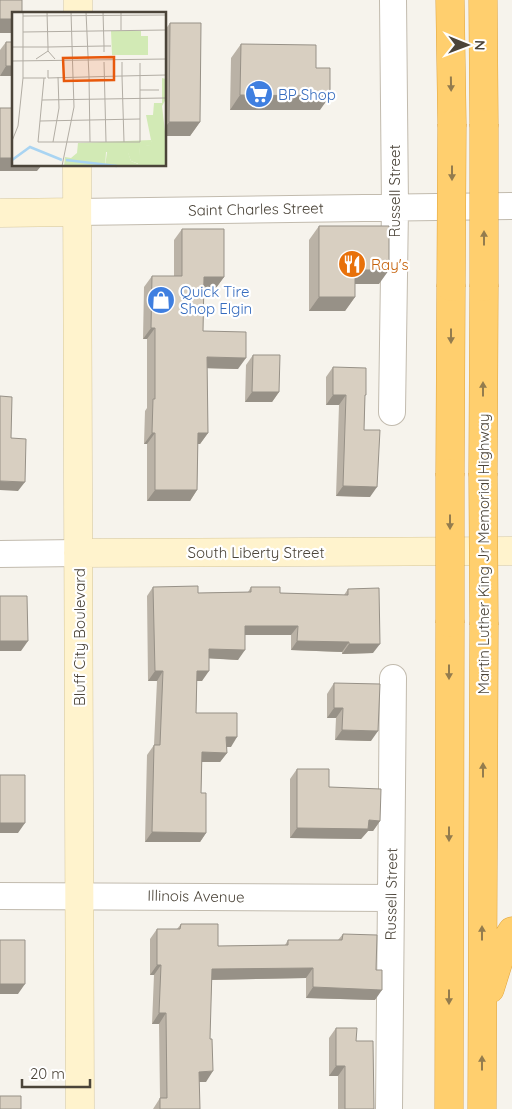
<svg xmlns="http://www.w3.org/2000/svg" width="512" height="1109" viewBox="0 0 512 1109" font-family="Quicksand,sans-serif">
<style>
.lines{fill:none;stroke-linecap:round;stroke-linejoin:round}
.minor-casing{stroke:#c2bbae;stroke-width:28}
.secondary-casing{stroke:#d6c79b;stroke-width:29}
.motorway-casing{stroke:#e0a43c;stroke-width:29}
.minor{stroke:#fff;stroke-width:26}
.secondary{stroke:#fff3cd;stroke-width:28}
.motorway{stroke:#ffcf6e;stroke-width:28}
.motorway-bridge-casing{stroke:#e0a43c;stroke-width:29;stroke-linecap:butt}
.motorway-bridge{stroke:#ffcf6e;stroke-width:28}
.wall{fill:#bab2a6}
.shaded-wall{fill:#979187}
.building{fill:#d8cfc1;stroke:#979187}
.oneway{fill:#937c4e}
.labels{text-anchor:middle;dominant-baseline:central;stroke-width:4.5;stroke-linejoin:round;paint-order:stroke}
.shop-label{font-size:15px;fill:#366cbe;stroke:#fff;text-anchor:start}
.street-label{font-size:15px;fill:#4b4439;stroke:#fff}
.food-label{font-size:15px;fill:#c56008;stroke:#fff;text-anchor:start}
.inset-river{fill:none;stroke:#a9d4f2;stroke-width:2.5}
.inset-road{fill:none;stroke:#b2ada4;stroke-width:1}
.view{fill:#e8590c;fill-opacity:0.15;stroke:#e8590c;stroke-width:2.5}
.inset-edge{fill:none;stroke:#4b4439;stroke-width:2.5}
</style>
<rect width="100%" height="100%" fill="#f6f3ec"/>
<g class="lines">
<g class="minor-casing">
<path id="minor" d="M77,212L512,206
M392,412L395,207L393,0
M0,554L78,553
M0,896L391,898
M389,1109L393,678"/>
</g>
<g class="secondary-casing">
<path id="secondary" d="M78,14V0
M77,165L80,1109
M0,213L77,212
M78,553L512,551"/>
</g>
<g class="motorway-casing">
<path id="motorway" d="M450,0L452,124
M483,0L484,124
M450,473L451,287
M483,473L484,287
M490,989L504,944L512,931
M449,1109L450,623
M482,1109L484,625"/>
</g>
<use href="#minor" class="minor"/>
<use href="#secondary" class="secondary"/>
<use href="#motorway" class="motorway"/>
<g class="motorway-bridge-casing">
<path id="motorway-bridge" d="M451,287L452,124
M484,287V124
M483,473L484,625
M450,623V473"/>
</g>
<use href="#motorway-bridge" class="motorway-bridge"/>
</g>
<path class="wall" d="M170,23L200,122L190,136H165V30Z
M6,42H14V76H0V50Z
M241,44L316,68L320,110H230L231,58Z
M319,226L379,284H355V297L345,311H309V240Z
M182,229L224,277L216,288H204L203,331L238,369L207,368L208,433L200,444H198L197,490L190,501H147V444H144L145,411L147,408V339H143L144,287L152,276H174V240Z
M253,355L279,392L272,402H245L246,365Z
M333,367L365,398L364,430L370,497L336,496L339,405H326V377Z
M153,587L198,593L248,592L251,587L280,593L344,595L348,589L373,653L342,654V652L291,650V635H245L238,660L209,658L202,681H197L196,713L231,747H227V753L220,762H202L201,793L206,833L200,842H145L147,755L154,745L157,681H148L147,596Z
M334,683L371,741L335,740L336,718H327V694Z
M297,769L329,787L380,821L373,831H368L361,839L290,838V779Z
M181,924L218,946L285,945L288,940H338L343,934L375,1000L306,998V978L212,980L206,1082H199L200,1109H153L160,1098L159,1024H152L154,975H150V939L157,929H177Z
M336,1028L356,1041L374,1109H338V1076H329V1038Z"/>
<path class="shaded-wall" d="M0,19H14V31L12,33H0Z
M6,66H14V76H0Z
M240,95L330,96L320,110H230Z
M169,122H200L190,136H165V128Z
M0,158H14V165H42L37,171H0Z
M355,270H389L379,284H345Z
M204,277H224L216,288H196Z
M319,297H355L345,311H309Z
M151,328H155L147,339H143Z
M207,357L246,358L238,369L199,368Z
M252,392H279L272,402H245Z
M333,395H346L339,405H326Z
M152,433H155L147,444H144Z
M198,433H208L200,444H190Z
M0,481L25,482L18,491L0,490Z
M343,486L377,487L370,497L336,496Z
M155,490H197L190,501H147Z
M245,626H298L291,635H239Z
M0,641H28L21,651H0Z
M297,641L349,642L342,652L291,650Z
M349,644H380L373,653L342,654Z
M209,649L245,650L238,660L202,658Z
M155,671H163L157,681H148Z
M197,671H209L202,681H191Z
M334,708H343L336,718H327Z
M342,730L378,731L371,741L335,740Z
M226,737H237L231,747H220Z
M202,752L227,753L220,762H196Z
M369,820L380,821L373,831H368L361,839L290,838L297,828Z
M0,823H25L18,833H0Z
M152,832L206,833L200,842H145Z
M157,965H161L154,975H150Z
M313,968L306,978L205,980L212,969Z
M0,984H25L18,994H0Z
M313,987L382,990L375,1000L306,998Z
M159,1013H166L159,1024H152Z
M336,1066H345L338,1076H329Z
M213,1071L206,1082H192L199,1072Z"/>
<path class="building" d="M0,0H22V14H14V19H0Z
M170,23H201L200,122H169Z
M6,42H14V66H6Z
M241,44L316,45V68H330V96L240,95Z
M0,108H14V158H0Z
M319,226H389V270H355V297H319Z
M182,229H224V277H204L203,331L246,332V358L207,357L208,433H198L197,490H155V433H152L153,399H155V328H151L152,276H182Z
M253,355H280L279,392H252Z
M333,367L366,368V395H365L364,430H380L377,487L343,486L346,395H333Z
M0,396L12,397L11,438L26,439L25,482L0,481Z
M198,586V593L251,592V587H280V593L348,595V589L379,588L380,644H349V642L297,641L298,626H245V650L209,649V671H197L196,713H237V737H226L227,753L202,752L201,793H206V833L152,832L154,745H160L163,671H155L153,587Z
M0,596H27L28,641H0Z
M334,683L380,684L378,731L342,730L343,708H334Z
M297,769H329V787L381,789L380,821L369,820L368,829L297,828Z
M0,775H25V823H0Z
M181,924H218V946L288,945V940H342L343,934L377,935L376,970H382V990L313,987V968L212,969L210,1039H212L213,1071L199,1072L200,1109H160V1098H167L166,1013H159L161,965H157V929H180Z
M0,940H25V984H0Z
M336,1028H357L356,1041H373L374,1109H345V1066H336Z
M0,1096H21V1109H0Z"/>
<defs><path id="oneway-solid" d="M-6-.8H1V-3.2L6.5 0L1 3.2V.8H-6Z" transform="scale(1.25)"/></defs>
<g class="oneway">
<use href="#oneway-solid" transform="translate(451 84) rotate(89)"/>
<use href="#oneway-solid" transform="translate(452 173) rotate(90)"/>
<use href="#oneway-solid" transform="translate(484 238) rotate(-90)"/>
<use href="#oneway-solid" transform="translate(451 336) rotate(90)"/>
<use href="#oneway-solid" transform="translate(483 389) rotate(-90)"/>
<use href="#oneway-solid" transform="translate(450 522) rotate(90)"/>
<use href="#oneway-solid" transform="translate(449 672) rotate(90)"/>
<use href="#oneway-solid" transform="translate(483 770) rotate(-90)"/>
<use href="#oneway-solid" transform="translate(449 834) rotate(90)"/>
<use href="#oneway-solid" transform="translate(482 933) rotate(-90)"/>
<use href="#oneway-solid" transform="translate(449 997) rotate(90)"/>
<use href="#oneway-solid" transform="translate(482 1063) rotate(-90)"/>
</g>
<defs>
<g id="supermarket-disc" transform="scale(1.4375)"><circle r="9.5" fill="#3f7fe0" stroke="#fff"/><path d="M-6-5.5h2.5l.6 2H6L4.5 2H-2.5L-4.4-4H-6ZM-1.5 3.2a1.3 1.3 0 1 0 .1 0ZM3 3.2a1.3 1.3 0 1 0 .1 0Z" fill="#fff"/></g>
<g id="restaurant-disc" transform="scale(1.4375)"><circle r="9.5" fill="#e8710a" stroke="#fff"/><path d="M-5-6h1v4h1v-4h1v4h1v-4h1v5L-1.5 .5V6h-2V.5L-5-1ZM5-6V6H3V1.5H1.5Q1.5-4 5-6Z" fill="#fff"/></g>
<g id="shop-disc" transform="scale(1.4375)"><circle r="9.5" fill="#3f7fe0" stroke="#fff"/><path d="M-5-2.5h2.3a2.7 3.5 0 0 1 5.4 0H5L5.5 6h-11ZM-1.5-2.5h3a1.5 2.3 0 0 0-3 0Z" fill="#fff"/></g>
</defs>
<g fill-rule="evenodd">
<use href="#supermarket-disc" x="259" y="94"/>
<use href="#restaurant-disc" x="352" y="264"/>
<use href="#shop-disc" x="161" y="300"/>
</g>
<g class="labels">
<g class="shop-label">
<text x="278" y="94">BP Shop</text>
<text x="180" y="291">Quick Tire<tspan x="180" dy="17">Shop Elgin</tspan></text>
</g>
<g class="street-label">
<text transform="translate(394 191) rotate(-90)">Russell Street</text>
<text transform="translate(256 209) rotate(-1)">Saint Charles Street</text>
<text x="256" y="552">South Liberty Street</text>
<text transform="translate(483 554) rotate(-90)">Martin Luther King Jr Memorial Highway</text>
<text transform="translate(79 637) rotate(-90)">Bluff City Boulevard</text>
<text transform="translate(391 894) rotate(-89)">Russell Street</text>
<text transform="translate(196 896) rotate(1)">Illinois Avenue</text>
</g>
<g class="food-label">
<text x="371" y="264">Ray's</text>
</g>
</g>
<g transform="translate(12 12)">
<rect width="154" height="154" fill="#f6f3ec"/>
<path d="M99,19H129V24H136V43H100Z" fill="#d2eab5"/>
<path d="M150,66L154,67V87L150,94L154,128H140L139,133L128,135L127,152L119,149L116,141L94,140L93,154H52L53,145L59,146L65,141L66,131L139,128L134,103H141L142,91H150Z" fill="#d2eab5"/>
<path d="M140,128H154V154H93L96,134L115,137L119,149L126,152L128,134L138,133Z" fill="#d2eab5"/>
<path class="inset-river" d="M0,148L18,135L50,148M54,148L105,154"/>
<path class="inset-road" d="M59,0L61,65M74,0L77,65M91,0L92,34H99M109,0V18M11,4L154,3M11,20L154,18M0,35H36L35,0M36,39V35L92,34V40M24,47L36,39L43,47M0,49L154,47M92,50L94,130M36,58V66L110,64V50M77,65L78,130M11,66H34M32,66L26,130H128V51M128,78H147M30,88L153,86M28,109L128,107M0,129L6,114L11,66V0M41,130L47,96L46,65M112,130L110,64L154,63M50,154L62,95L61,65"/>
<path class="view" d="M102,45V68L52,69L51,46Z"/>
<rect width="154" height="154" class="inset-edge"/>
</g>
<g transform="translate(467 45) rotate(91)" stroke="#ffffff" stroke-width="4" paint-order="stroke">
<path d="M0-4L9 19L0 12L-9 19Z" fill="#4b4439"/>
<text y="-8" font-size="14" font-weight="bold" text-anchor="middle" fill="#4b4439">N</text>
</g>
<path d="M22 1079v8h68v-8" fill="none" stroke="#4b4439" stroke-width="2.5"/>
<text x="30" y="1079" font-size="15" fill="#4b4439" stroke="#ffffff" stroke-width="4" paint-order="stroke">20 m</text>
</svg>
